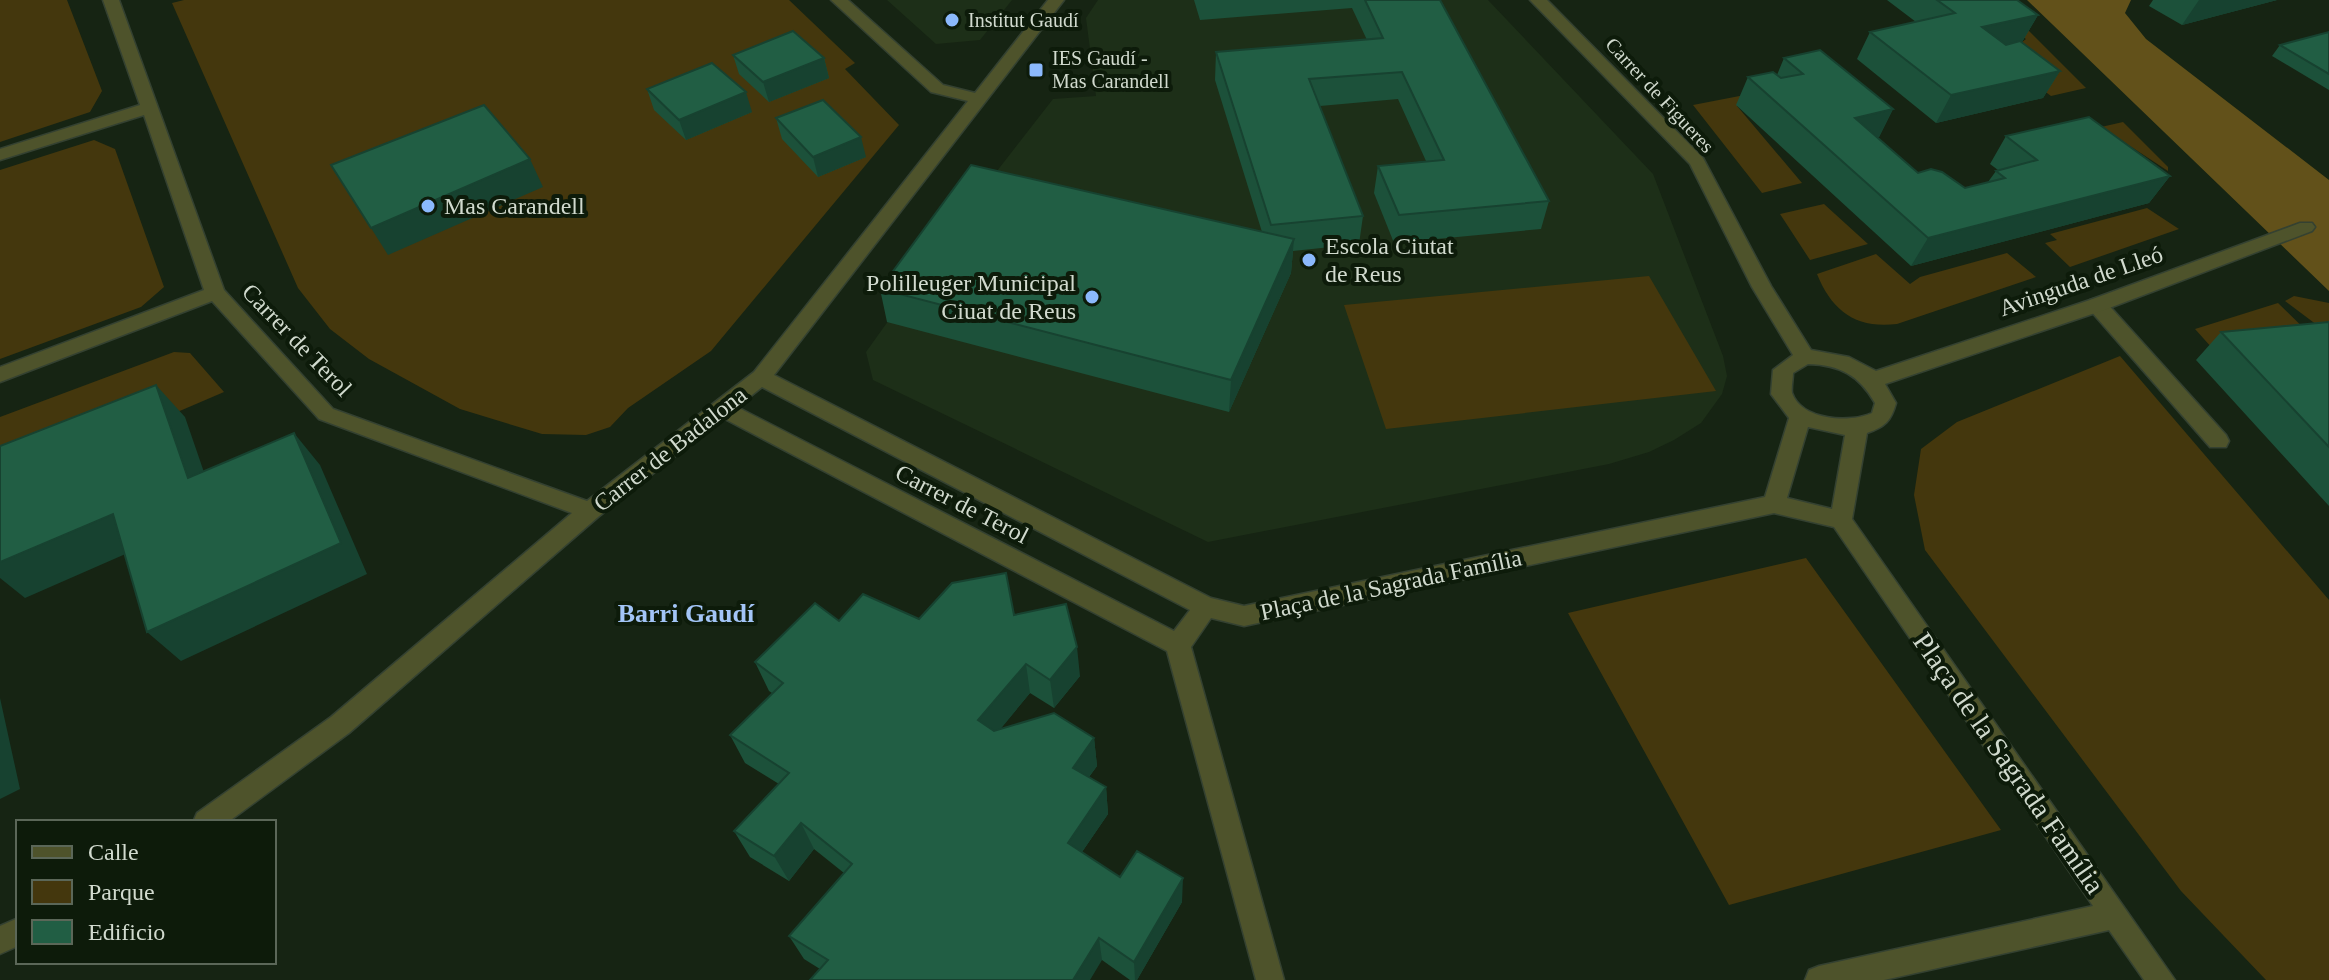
<svg xmlns="http://www.w3.org/2000/svg" width="2329" height="980" viewBox="0 0 2329 980" font-family="'Times New Roman',serif">
<style>
.built{fill:#1d2f18}
.green{fill:#44370d}
.forest{fill:#62511a}
.lines{fill:none;stroke-linecap:round;stroke-linejoin:round}
.service-casing{stroke:#344131;stroke-width:3}
.minor-casing{stroke:#344131;stroke-width:3}
.service{fill:#4e532b;fill-rule:evenodd}
.minor{fill:#4e532b;fill-rule:evenodd}
.wall{fill:#1c513a}
.shaded-wall{fill:#174230}
.building{fill:#215e44;stroke:#174230;stroke-width:2}
.poi-dot{fill:#8bb9fc;stroke:#0d1b0a;stroke-width:3}
.labels{text-anchor:middle;dominant-baseline:central;stroke-width:8;stroke-linejoin:round;paint-order:stroke}
.far-poi-label{font-size:20px;fill:#d1dace;stroke:#0d1b0a;text-anchor:start}
.far-street-label{font-size:20px;fill:#d1dace;stroke:#0d1b0a}
.poi-label{font-size:24px;fill:#d1dace;stroke:#0d1b0a;text-anchor:start}
.street-label{font-size:24px;fill:#d1dace;stroke:#0d1b0a}
.neighbourhood-label{font-size:26px;font-weight:bold;fill:#a3c5f7;stroke:#0d1b0a}
.near-street-label{font-size:28px;fill:#d1dace;stroke:#0d1b0a}
</style>
<rect width="100%" height="100%" fill="#162413"/>
<path class="built" d="M887,0H1012L980,40L936,44Z
M1098,0H1488L1653,174L1723,356L1727,376L1722,394L1701,423L1674,440L1649,452L1609,464L1208,542L873,380L866,352L976,198L1053,99L1096,96L1086,18Z"/>
<path class="green" d="M0,0H67L102,91L90,112L0,142Z
M184,0H789L855,63L845,69L899,125L711,351L628,408L610,427L586,435L542,434L460,409L369,359L330,329L298,288L172,3Z
M2015,17L2086,88L2051,96L2012,67L2017,46L2026,39L1996,18Z
M1755,93L1737,106L1802,183L1762,193L1693,105Z
M2123,122L2168,167V171L2101,127Z
M94,140L115,149L164,287L141,307L0,359V170Z
M1824,204L1868,244L1810,260L1780,214Z
M2147,208L2179,229L2070,267L2045,243L2057,240L2050,234Z
M2007,253L2036,277L1897,324C1856,329 1832,311 1817,274L1876,254L1910,284L1920,277Z
M1649,276L1716,391L1386,429L1344,305Z
M2294,296L2329,303V334L2285,301Z
M2278,303L2323,347L2221,358L2195,329Z
M174,352L190,353L224,392L0,488V417Z
M2120,356L2329,600V980H2266L2181,891L1925,550L1914,495L1921,449L1957,422Z
M1806,558L2001,830L1729,905L1568,613Z"/>
<path class="forest" d="M2027,0H2131L2125,13L2146,39L2329,180V291Z"/>
<g class="lines">
<g class="service-casing">
<path id="service" d="M2097,298L2104,300L2226,435L2229,441L2226,447H2210L2090,310L2087,305L2090,300Z"/>
</g>
<g class="minor-casing">
<path id="minor" d="M103,0H119L224,290L333,409L587,501L754,372L968,101L931,92L831,0H848L943,85L975,93L1048,0H1064L774,375L1211,598L1244,606L1765,497L1789,418L1771,394L1773,370L1793,355L1752,287L1690,164L1530,0H1547L1703,158L1771,286L1811,350L1849,357L1876,371L2090,300L2300,223H2312L2315,227L2312,231L2104,310L1885,384L1896,403C1891,421 1885,427 1867,433L1852,519L2175,980H2144L2109,930L1884,980H1805L1809,970L1819,966L2093,906L1834,527L1774,513L1244,626L1211,618L1191,647L1284,980H1256L1167,651L723,418L598,517L349,733L228,822H193L197,813L331,717L572,513L319,419L212,301L0,382V367L204,290L144,115L0,160V149L140,105ZM1808,364C1840,365 1859,375 1875,403L1872,413C1851,423 1802,421 1792,393C1791,388 1793,379 1793,373ZM762,387L1190,610L1174,631L737,407ZM1808,427L1845,435L1832,509L1787,498Z
M18,918V946L0,954V926Z"/>
</g>
<use href="#service" class="service"/>
<use href="#minor" class="minor"/>
</g>
<path class="wall" d="M1194,0H1440L1549,201L1541,229L1394,243L1374,193L1378,166L1426,161L1398,99L1320,106L1363,216L1359,244L1293,251L1291,273L1229,412L887,322L880,289L1262,232L1215,80L1216,52L1367,40L1352,8L1200,20Z
M1887,0H2017L2038,15L2022,42H2021L2060,71L2043,98L1936,123L1857,59L1870,32L1916,22Z
M2153,0H2277L2182,25L2149,6Z
M2329,32V90L2272,56L2280,45Z
M733,55L824,58L829,78L769,102L739,74Z
M1784,58L1893,109L1879,137H1877L1918,173L1965,188L1988,182L1996,171L1998,170L1990,164L2006,136L2170,176L2149,203L1911,266L1736,105L1748,77L1777,75Z
M647,89L752,112L686,140L654,110Z
M776,118L866,157L818,177L782,139Z
M2329,322V506L2196,360L2221,332Z
M1014,615L1080,676L1054,708L1030,693L1000,729L1094,738L1097,766L1089,777L1106,787L1108,814L1082,852L1120,877L1182,902L1137,980H1130L1102,960L820,969L804,959L789,936L844,873L814,849L789,881L750,857L734,831L779,784L745,763L730,735L772,693L769,691L755,662L839,621Z"/>
<path class="shaded-wall" d="M2199,0H2277L2182,25Z
M2038,15L2022,42L1967,54L1982,27Z
M824,58L829,78L769,102L763,82Z
M2060,71L2043,98L1936,123L1951,95Z
M746,92L752,112L686,140L679,120Z
M1893,109L1879,137L1841,146L1855,118Z
M861,137L866,157L818,177L813,157Z
M530,159L543,187L388,255L371,228Z
M2170,176L2149,203L1911,266L1928,238Z
M1294,239L1291,273L1229,412L1231,380Z
M156,385L185,417L217,510L188,478Z
M294,433L320,465L367,574L181,661L147,632Z
M113,514L146,545L25,598L0,578V562Z
M1077,647L1080,676L1054,708L1050,680Z
M1026,664L1030,693L985,748L978,720Z
M0,698L20,789L0,799Z
M1094,738L1097,766L1076,794L1073,768Z
M1106,787L1108,814L1071,868L1068,843Z
M801,823L814,849L789,881L774,856Z
M1183,878L1182,902L1137,980H1135L1134,962Z
M1099,938L1102,960L1090,980H1073Z"/>
<path class="building" d="M1365,0H1440L1549,201L1399,215L1378,166L1444,160L1402,72L1309,79L1363,216L1271,225L1216,52L1383,38Z
M1937,0H2017L2038,15L1982,27L2006,45L2020,41L2060,71L1951,95L1870,32L1955,13Z
M793,31L824,58L763,82L733,55Z
M2329,32V74L2280,45Z
M1820,50L1893,109L1855,118L1918,173L1931,169L1942,172L1965,188L2005,178L1996,171L2037,160L2006,136L2089,117L2170,176L1928,238L1748,77L1773,72L1781,78L1803,74L1784,58Z
M712,63L746,92L679,120L647,89Z
M823,100L861,137L813,157L776,118Z
M484,105L530,159L371,228L331,165Z
M971,165L1294,239L1231,380L880,289Z
M2329,322V447L2221,332Z
M156,385L188,478L294,433L341,543L147,632L113,514L0,562V446Z
M1006,573L1014,615L1066,604L1077,647L1050,680L1026,664L978,720L994,731L1054,713L1094,738L1073,768L1106,787L1068,843L1120,877L1137,851L1183,878L1134,962L1099,938L1073,980H810L828,960L789,936L852,864L801,823L774,856L734,831L789,773L730,735L783,683L755,662L815,603L839,621L863,594L919,619L952,583Z"/>
<g class="poi-dot">
<circle cx="952" cy="20" r="8"/>
<rect x="1028" y="62" width="16" height="16" rx="4"/>
<circle cx="428" cy="206" r="8"/>
<circle cx="1309" cy="260" r="8"/>
<circle cx="1092" cy="297" r="8"/>
</g>
<g class="labels">
<g class="far-poi-label">
<text x="968" y="20">Institut Gaudí</text>
<text x="1052" y="58">IES Gaudí -<tspan x="1052" dy="23">Mas Carandell</tspan></text>
</g>
<g class="far-street-label">
<text transform="translate(1660 95) rotate(47)">Carrer de Figueres</text>
</g>
<g class="poi-label">
<text x="444" y="206">Mas Carandell</text>
<text x="1325" y="246">Escola Ciutat<tspan x="1325" dy="28">de Reus</tspan></text>
<text x="1076" y="283" text-anchor="end">Polilleuger Municipal<tspan x="1076" dy="28">Ciuat de Reus</tspan></text>
</g>
<g class="street-label">
<text transform="translate(2081 281) rotate(-19)">Avinguda de Lleó</text>
<text transform="translate(297 340) rotate(46)">Carrer de Terol</text>
<text transform="translate(670 449) rotate(-38)">Carrer de Badalona</text>
<text transform="translate(962 504) rotate(27)">Carrer de Terol</text>
<text transform="translate(1391 585) rotate(-12)">Plaça de la Sagrada Família</text>
</g>
<g class="neighbourhood-label">
<text x="686" y="613">Barri Gaudí</text>
</g>
<g class="near-street-label">
<text transform="translate(2009 763) rotate(55)">Plaça de la Sagrada Família</text>
</g>
</g>
<rect x="16" y="820" width="260" height="144" fill="#0d1b0a" stroke="#5b6758" stroke-width="2"/>
<rect x="32" y="846" width="40" height="12" fill="#4e532b" stroke="#5b6758" stroke-width="2"/>
<text x="88" y="860" font-size="24" fill="#d1dace">Calle</text>
<rect x="32" y="880" width="40" height="24" fill="#44370d" stroke="#5b6758" stroke-width="2"/>
<text x="88" y="900" font-size="24" fill="#d1dace">Parque</text>
<rect x="32" y="920" width="40" height="24" fill="#215e44" stroke="#5b6758" stroke-width="2"/>
<text x="88" y="940" font-size="24" fill="#d1dace">Edificio</text>
</svg>
